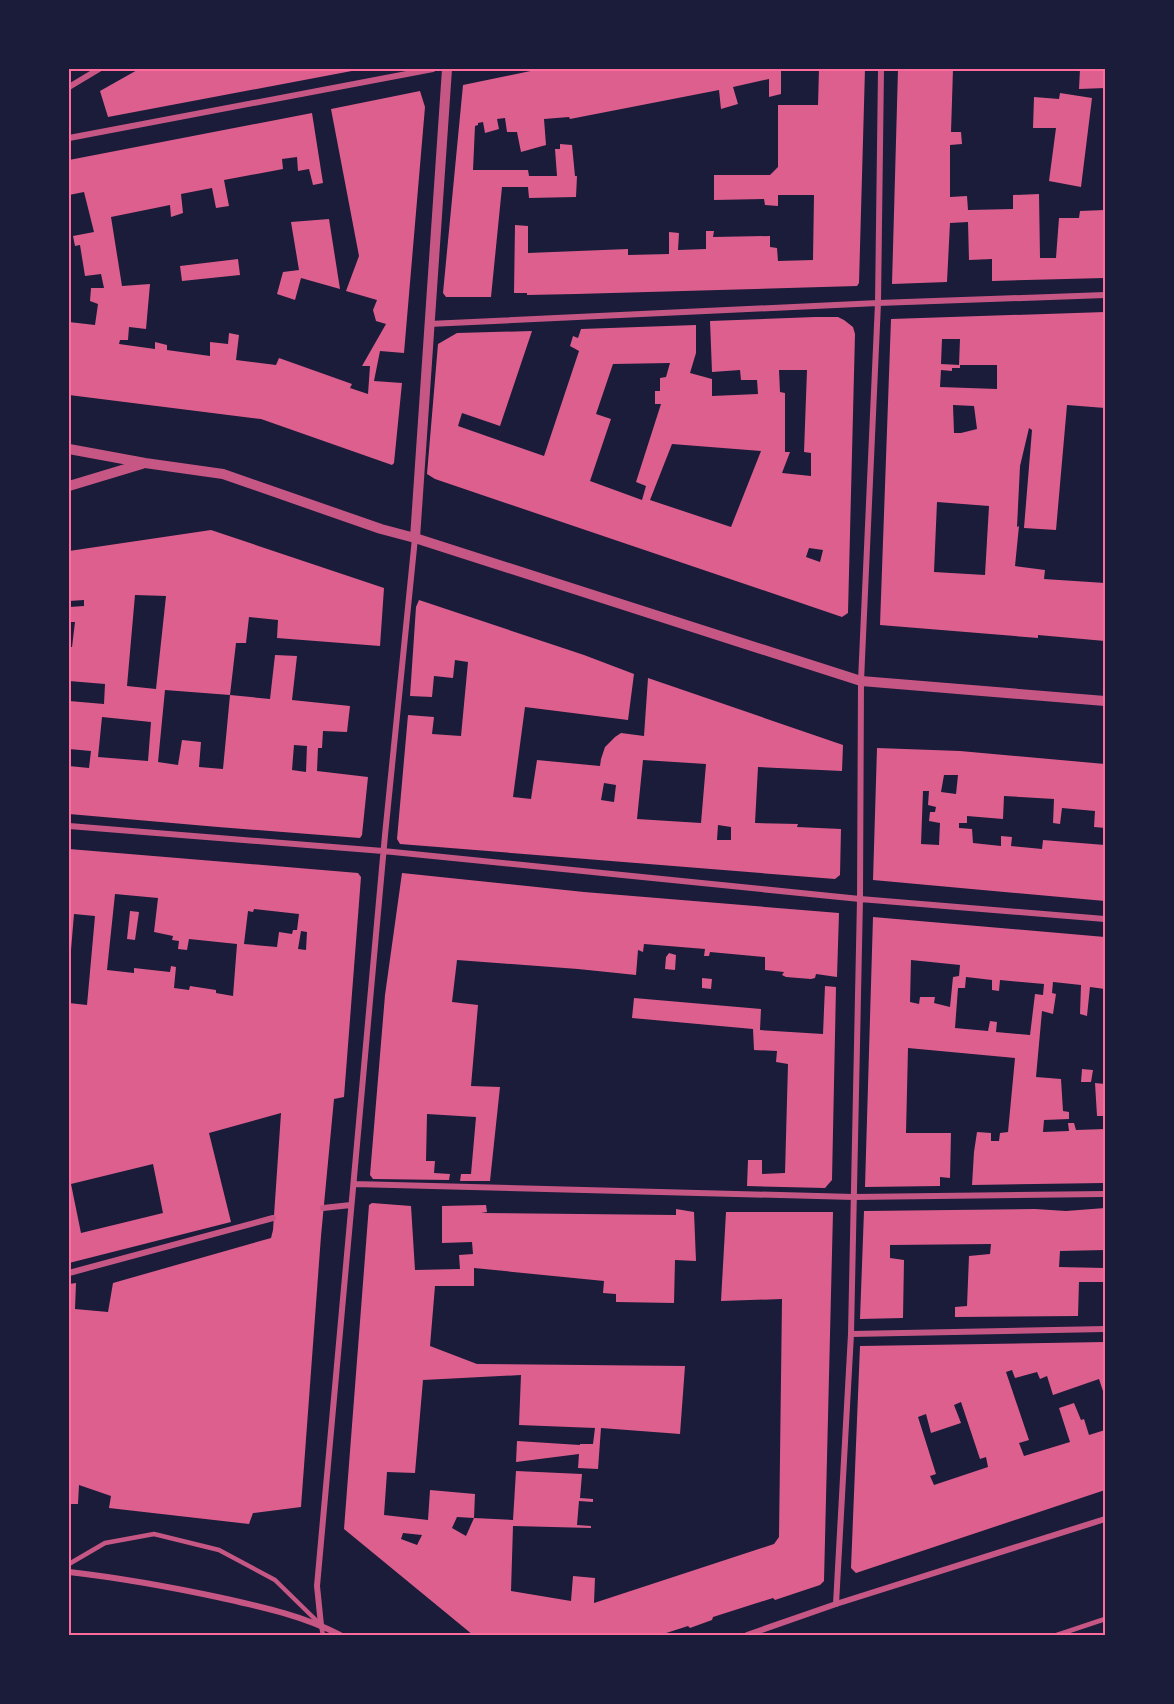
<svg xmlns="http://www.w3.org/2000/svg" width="1174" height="1704" viewBox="0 0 1174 1704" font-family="'Fira Sans',sans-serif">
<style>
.building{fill:#dd5f8e;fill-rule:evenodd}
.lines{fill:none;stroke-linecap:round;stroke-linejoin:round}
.service{stroke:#c65784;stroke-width:4.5}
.pedestrian{stroke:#c65784;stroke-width:5}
.minor{stroke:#c65784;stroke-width:6}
.tertiary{stroke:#c65784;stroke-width:10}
.neatline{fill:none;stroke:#ff6b9d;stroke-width:2}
</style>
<rect width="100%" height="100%" fill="#1b1b3a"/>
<path class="building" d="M139,69H357V70L108,117L100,91Z
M540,69H781V94L769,97V79L733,87L738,104L721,109L719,90L570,119L569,117L544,119L546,145L521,152L517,132H507L505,118L497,119L499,129L485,133L483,122L478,123V125L475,126L473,170H528L529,176H557L555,149H560V144L572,145L575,176H577L576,197L529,198L528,187H502L491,297H446L443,293L463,85Z
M819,69H865L859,283L857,286L576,294L527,295V293H514L515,225L528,226V253L628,249V255L669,254V232L679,233L678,250L706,249V231H714L713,237L770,236V247L777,248L778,261L813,260L814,195H778V206L765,205L764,199L714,200V175H770L778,167V105H818Z
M898,69H953L951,132H961L962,144L950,145V197L967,196L968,210L1013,209V195L1039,194L1040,258H1056L1059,218H1079L1080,211L1105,210V278L992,281V259L969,260L968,222L950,223L947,282L892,284Z
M1080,69H1105V88L1079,89Z
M420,91L425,107L404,353L380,351L374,381L402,383L394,463L392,465L261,419L69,395V322L95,325L98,304L90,301L91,288H104L101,274L85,276L80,245L75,246L73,236L94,232L84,192L69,195V160L312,113L323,183L313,185L309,169L298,171L297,157L282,159L283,169L224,180L229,206L216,208L212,188L181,194L183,213L171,217L170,205L111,217L122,286L150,284L146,329L129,327L128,340H120L119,344L155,349V342L167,345V350L210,356V342L228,344L229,333L239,335L236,360L276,365L279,358L352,384L350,388L368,394L370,366H362L386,324L376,321L373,310L377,300L346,291L359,256L331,109Z
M1060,93L1092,98L1081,187L1049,181L1056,128H1033L1034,97L1059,99Z
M329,219L340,289L301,278L295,300L277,294L283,272L299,270L291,222Z
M238,259L240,275L182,281L180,266Z
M1105,312V408L1067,405L1056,530L1024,528L1032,430L1029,428L1020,466L1017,527L1019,526L1015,566L1045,570L1044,579L1105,583V641L1038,635V638L880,625L891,319ZM942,339H960L959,365H997V389L940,387L941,370L952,371V368H960V365L941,364ZM953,405L974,406L977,429L961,433H954ZM937,502L989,506L985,575L934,572Z
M815,317H838L844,320L853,327L855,334L848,613L842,617L435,479L427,474L438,344L457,333L532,331L500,426L462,413L458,426L544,456L579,351L570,346L573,336L578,338L581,329L696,325V353L690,373L712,379V396L758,394L757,380H741L740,370L712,372L710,321ZM670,363L666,377L660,378V391H655V404H661L636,482L646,486L642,500L590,481L611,419L596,414L613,364ZM779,370H807L804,452L811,453V476L782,473L790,452H785V393L780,392ZM672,444L761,451L731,527L650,500ZM809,548L823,550L820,562L806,557Z
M211,530L384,588L380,646L277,638L278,620L249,617L246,643H236L230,695L165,690L158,762L178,765L182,740L201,742L199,767L223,769L230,695L270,699L275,655L297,656L292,700L350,706L347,732L323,731L322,748H318L317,771L368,777L362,835L360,838L218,827L69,814V766L89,768L91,751L69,749V701L104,704L105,684L69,681V647H72L75,622H69V607L84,606V600L69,601V551ZM135,595L166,596L156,689L127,686ZM102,717L151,722L148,761L98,757ZM294,745L307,746L306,772L292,770Z
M419,600L584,655L634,674L628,720L525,707L513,797L531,799L537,760L600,766L601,759L605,747L615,737L621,733L644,736L648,678L843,745L842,771L758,767L755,823L798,824L797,827L841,829L840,875L835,879L400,844L397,839L408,715L434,717L432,734L461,736L468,662L455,660L453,678L434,676L432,697L410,696L416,607ZM643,760L706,764L701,823L637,819ZM604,783L616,785L614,802L601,800ZM718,825L731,827V840H717Z
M877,748L960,751L1105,764V828L1094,827L1095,811L1062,808L1060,824L1053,823L1054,799L1004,796L1003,819L967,816V823H959V828L972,829L973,843L1001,846V836L1012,837L1011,846L1042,849L1043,840L1105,845V901L873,880ZM944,775H958L956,794L941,792ZM923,791H929L928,805L936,807L935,812H930L929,821L940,823L939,845L921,844Z
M69,849L358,873L361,877L344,1097L334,1099L321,1236L301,1507L253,1513L249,1524L109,1508L111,1496L79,1485L78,1504H69V1284L76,1283L75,1309L108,1312L113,1283L271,1238L273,1230L281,1113L209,1133L231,1222L69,1263V1003L87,1005L95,916L74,914L71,950H69ZM115,894L158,898L154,932L173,936L172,940L179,941L178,949L187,950L189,939L237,944L233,996L216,993V990L190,986L189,990L174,988L176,967L171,966L170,972L134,968V973L107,970ZM254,909L299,914L297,930H293L292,934L279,932L277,947L244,944L248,911L253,912ZM301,931L307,932L306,950L298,949ZM153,1164L163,1213L81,1233L71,1184Z
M402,873L584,892L839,913L837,977L816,974L815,978L811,979L786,977L782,975L784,972L765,970V957L710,952L709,956H704L705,949L644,944L643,952L638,950L636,975L578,969L457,960L452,1002L478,1005L471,1086L500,1087L490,1181H460L461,1174H471L476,1117L427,1114L426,1161H435L434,1173L450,1174L449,1180L373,1179L370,1175L385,995Z
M130,911L139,912L135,940L127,939Z
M873,917L1105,937V989L1090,987L1087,1016L1080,1014L1081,985L1053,982L1052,993L1056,994L1053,1014L1042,1011L1036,1077L1061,1079L1063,1111L1069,1112V1119L1044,1120L1043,1132L1069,1131L1068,1123H1074L1076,1130L1105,1129V1183L972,1185L974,1152L977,1132L991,1133V1141H999L1000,1133L1008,1132L1015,1058L908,1048L906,1133H951L950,1178L940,1177V1186L865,1187ZM911,960L960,965L959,976L953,977L950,1007L934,1003L935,997H920L919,1004L910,1002ZM966,977L992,980V990L999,991L1000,980L1044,984L1043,995L1035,994L1030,1035L996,1032L997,1022L990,1021L988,1031L955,1028L958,988H965Z
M669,953L676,955L675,970L665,969L666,957Z
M702,978L712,979L711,989L702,988Z
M825,986L836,987L832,1180L825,1188L747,1186L748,1160H762V1174L785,1173L788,1064L776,1062L777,1051L754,1050L753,1029L632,1018L634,998L761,1009L760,1030L823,1034Z
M1082,1069L1093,1070L1091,1082H1081Z
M1095,1083L1105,1084V1116H1097Z
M372,1203L411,1206L415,1270L460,1269L459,1255L473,1254L472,1242L442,1243V1206L486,1205L487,1212L481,1213L676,1215V1209L694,1212L696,1261L675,1260L674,1303L616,1302V1294L603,1293L604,1281L474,1268V1286H435L430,1346L477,1364L685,1366L680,1434L601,1428L598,1469L578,1468L579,1454L516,1462L517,1441L580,1445V1444H593L595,1428L519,1425L521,1375L423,1380L415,1473L387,1472L384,1515L428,1520L430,1490L475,1494L474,1518L457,1517L452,1528L466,1536L474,1518L513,1520L516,1471L582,1474L580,1498L593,1499V1502L579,1501L577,1525L591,1526V1528L513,1526L511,1591L571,1601L573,1576L595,1578L594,1603L774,1544L779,1537L782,1299L721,1301L726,1212H833L824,1581L820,1585L775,1600L773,1598L713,1617L712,1620L690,1628L688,1626L660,1635H473L344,1529L369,1205ZM403,1533L422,1535L417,1545L401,1539Z
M1105,1208V1250L1060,1251L1059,1267L1105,1268V1282H1079L1078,1316L955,1317V1307L967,1306L969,1256L990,1254L991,1244L890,1245V1258L904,1260L903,1318L860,1319L864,1211L1035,1209L1066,1211Z
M1105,1342V1397L1099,1379L1053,1395L1047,1376L1040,1379L1037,1372L1015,1378L1012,1370L1006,1372L1029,1440L1019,1443L1024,1456L1070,1442L1059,1408L1074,1403L1081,1420L1084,1419L1089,1435L1105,1430V1490L856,1573L851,1568L860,1346ZM961,1402L980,1459L986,1457L988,1467L934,1485L930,1476L936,1474L918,1417L926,1414L931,1433L961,1423L954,1405Z"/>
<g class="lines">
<path class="service" d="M69,1564L105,1543L154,1534L219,1550L275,1580L321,1625L323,1635"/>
<path class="pedestrian" d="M1057,1635L1105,1619"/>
<path class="minor" d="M69,87L99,69
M69,138L433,69
M429,324L878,303L1105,295
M69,826L383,851L860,899L1105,919
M354,1184L854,1197L1105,1194
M323,1208L351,1205
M69,1273L273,1218
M851,1334L1105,1329
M69,1572C121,1578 171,1587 222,1598C262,1607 304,1616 340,1635
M836,1604L851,1334L860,899L861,681L878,303L881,69
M321,1625L317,1586L385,835L415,538
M747,1635L836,1604L1105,1519"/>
<path class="tertiary" d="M69,449L145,463L223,474L381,529L415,538L861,681L1105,701
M69,486L142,464
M415,538L447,69"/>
</g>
<rect width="1174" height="1704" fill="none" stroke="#1b1b3a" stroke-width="141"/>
<rect x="70" y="70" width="1034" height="1564" class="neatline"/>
</svg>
